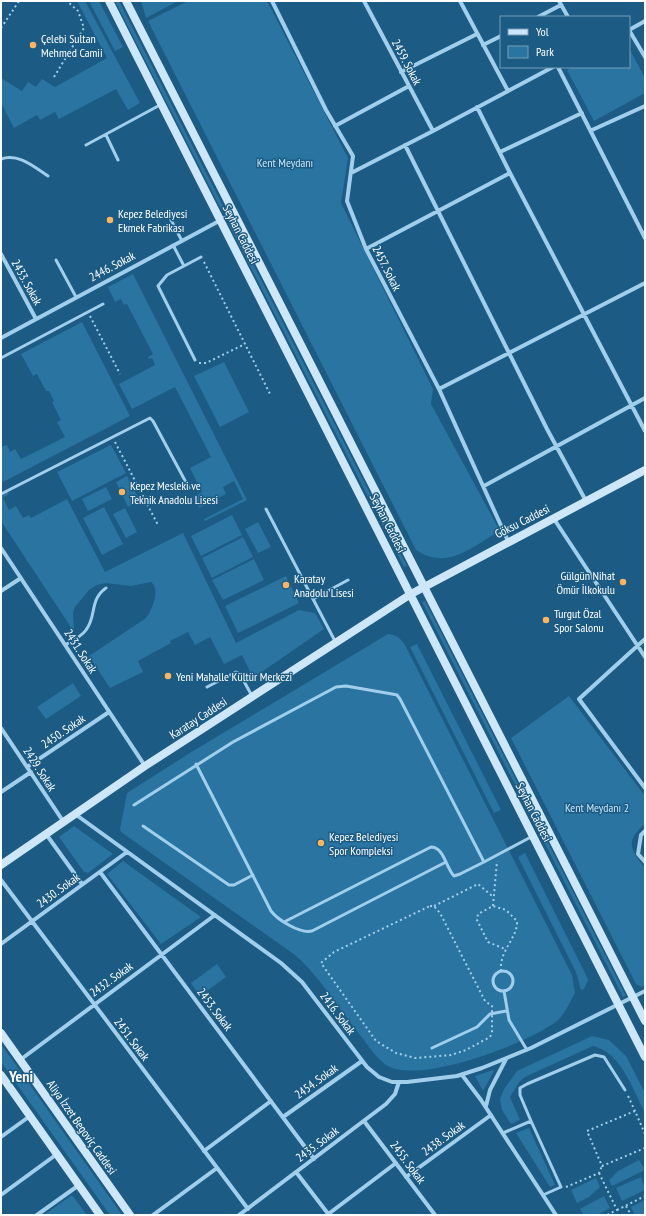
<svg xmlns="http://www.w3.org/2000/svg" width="646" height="1216" viewBox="0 0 646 1216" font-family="'PT Sans Narrow',sans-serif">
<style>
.green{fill:#2a74a1}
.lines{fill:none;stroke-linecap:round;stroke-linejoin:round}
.path{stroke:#a1cfeb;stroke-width:2;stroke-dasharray:2 3;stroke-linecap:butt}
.lane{stroke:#a1cfeb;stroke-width:3}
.street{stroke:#a1cfeb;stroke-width:4}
.secondary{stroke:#cde7f8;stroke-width:8}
.poi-dot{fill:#fcb45e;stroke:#1b5b84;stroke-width:1.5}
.labels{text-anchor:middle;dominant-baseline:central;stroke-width:3;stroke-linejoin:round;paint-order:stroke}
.poi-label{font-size:12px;fill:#fff;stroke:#1b5b84;text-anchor:start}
.street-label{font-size:12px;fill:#fff;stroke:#1b5b84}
.park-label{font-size:12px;fill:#c6e5f8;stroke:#1b5b84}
.district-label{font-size:16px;font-weight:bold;fill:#fff;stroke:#1b5b84}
</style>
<rect width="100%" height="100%" fill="#1b5b84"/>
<path class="green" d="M77,1H85L140,103L128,110L116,89L59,119L55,112L40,120L37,115L14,128L1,103V78L22,91L28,82L36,87L42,79L55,87L107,58Z
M89,1H99L123,47L115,51Z
M115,1H119L225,210L222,211Z
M141,1H178L146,18Z
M188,1H267L348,158L341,203L433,389L431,404L500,531C471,547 448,571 416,550L148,21Z
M629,48L645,78V93L594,121L567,70L573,67H629Z
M231,221L407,566L404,567L228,223Z
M133,274L247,500L205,521L204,519L243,499L234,481L223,487L226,494L199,508L193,497L202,492L190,468L211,457L175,387L132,409L119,384L155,365L152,358L149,359L148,357L153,354L127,304L124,305L121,299L115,302L108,287Z
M82,322L130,416L1,483V447L7,445L10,452L15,449L21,459L65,437L57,422L61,420L52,402L54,401L49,391H46L37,374L33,376L21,354Z
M224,362L249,412L220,427L194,376Z
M111,445L126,473L72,501L57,472Z
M127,476L140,501L128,507L116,482Z
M106,487L112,499L88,511L82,499Z
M7,491L9,494L3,498L9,510L16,506L23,518L29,515L31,518L67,499L105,572L183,533L236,643L299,610L315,613L324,629L253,678L242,655L224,664L210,637L195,645L188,632L170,641L171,643L138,661L143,672L110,688L89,656L146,618C152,610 161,589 151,582L131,586L106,583L97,585L89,590L75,607L73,613L74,632L1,521V494Z
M104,507L123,544L102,555L83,518Z
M125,508L137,532L126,538L113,514Z
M232,515L242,535L201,556L191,536Z
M258,522L271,547L258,553L245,529Z
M243,537L253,557L212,578L202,558Z
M254,559L264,580L223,600L212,580Z
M286,576L299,603L238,633L225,606Z
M425,601L626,996L623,997L422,602Z
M388,634C397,635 400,638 405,645L572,975L575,993C570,1002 565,1014 557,1021C529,1043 417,1086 386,1065C375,1057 368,1045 360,1035C339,1009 320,977 295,955L121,832L120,829L127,793L193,751Z
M417,644L501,810L494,813L410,647Z
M73,683L81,696L46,719L37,707Z
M569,696L645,796V824C625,841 630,849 645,868V985L642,987L636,984L511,738Z
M74,826L113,854L88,873L84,872L59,837Z
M525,853L587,977L588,980L584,989L581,990L576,972L518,857Z
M123,861L201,917L161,944L107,874Z
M217,964L226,977L200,996L191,983Z
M592,1036L609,1040L626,1056L645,1093V1113C633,1090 621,1052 593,1046L525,1077L520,1081L510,1097L520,1120L511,1124L502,1110L500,1099L504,1089L517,1071Z
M1,1044L122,1215H110L1,1062Z
M493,1070L494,1071L483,1091L475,1076Z
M529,1128L555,1185L550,1187L516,1133Z
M639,1160L645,1170L612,1186L609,1180L618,1171Z
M641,1177L645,1190L622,1201L616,1188Z
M596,1178L600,1187L589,1197L577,1203L571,1190Z
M72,1195L87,1215H44Z
M604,1196L610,1208L597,1215H584L580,1209Z
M645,1200V1215H635L631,1207Z"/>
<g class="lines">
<path class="path" d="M1,28L19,1
M54,77L84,28L78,11L67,1
M204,262L270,394
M90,316L120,374
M199,363H206L245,344
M115,442L158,525
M430,906H434L440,913L485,1001L492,1006V1033L490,1037L466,1050L451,1055L415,1058L396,1053L376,1041L321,963L334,952Z
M434,906L478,884L491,895L494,896
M493,906L497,861
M501,971C499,950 518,938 517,921L506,910L493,906L478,914L477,920L488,942L505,949
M628,1096L635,1111
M645,1134L635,1111L587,1131L602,1166L645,1148
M599,1173L617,1210L607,1215
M566,1187L599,1173L602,1166
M626,1206L631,1215
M617,1210L645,1196"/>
<path class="lane" d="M106,135L118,160
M86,145L160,105
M1,159C19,153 34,167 48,176
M169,216L182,241
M173,245L184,266
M56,260L76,297
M1,358L103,304
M195,360L158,286L167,275L201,257
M1,494L150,418L153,421L189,488
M266,509L336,643
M313,599L348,580
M65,645C72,641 81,637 86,630C97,616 89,600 106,588
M207,687L236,672L240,674L252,696
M196,764L271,911C278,920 300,934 312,931L446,862
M134,805L233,742L336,687L346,686L392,694L397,695L400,699L484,862L531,837
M143,826L229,885H234L253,875
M284,922L431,847C444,847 446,868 454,876L460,874L484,862
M493 981a10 10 0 1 1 20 0a10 10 0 1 1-20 0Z
M504,991L509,1020L527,1050
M432,1048L477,1027L490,1014L506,1011
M531,1121L520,1095V1088L527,1084L595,1055L604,1057L625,1090
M503,1133L531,1121L561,1187L543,1195"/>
<path class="street" d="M272,1L326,110L353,156L347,201L366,249L439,389L508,541
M364,1L433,131
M460,1L508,91
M559,1L568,17
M538,17L561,5
M629,30L645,57
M629,30L645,21
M483,45L501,36
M558,67L645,238
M401,72L477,34
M477,107L510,173L645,431
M335,126L409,86
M592,130L645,106
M405,145L547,429L586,501
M500,152L582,113
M351,173L433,131L553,67
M366,249L510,173
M1,254L36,319
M1,338L234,213
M439,389L645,283
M484,486L645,398
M554,519L645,657
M1,548L145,766
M1,591L21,578
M645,639L579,699L645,788
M1,728L63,821
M27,767L109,712
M1,792L31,772
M75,814L281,963L302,982L367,1067L379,1077L392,1082H407L457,1076L482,1068L531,1048L645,991
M645,831L641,835L638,854L645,862
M46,834L82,884
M100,872L314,1159
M1,880L248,1209
M1,944L127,852
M20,1060L215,915
M462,1075L481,1100L556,1215
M486,1106L490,1090L506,1059
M283,1117L362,1061
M364,1121L435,1215
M1,1137L30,1116
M204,1151L271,1101
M296,1172L329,1215
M406,1177L491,1115
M1,1195L57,1154
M37,1215L79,1185
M153,1215L217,1168
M239,1215L386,1104L395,1094L399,1082
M327,1215L396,1163"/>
<path class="secondary" d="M109,1L645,1057
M126,1L645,1021
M1,865L145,766L411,594L645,470
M1,1033L130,1215
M1,1075L100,1215"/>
</g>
<g class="poi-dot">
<circle cx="33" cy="45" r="4"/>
<circle cx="110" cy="220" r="4"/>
<circle cx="122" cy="492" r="4"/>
<circle cx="623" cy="582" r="4"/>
<circle cx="286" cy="585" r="4"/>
<circle cx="546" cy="620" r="4"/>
<circle cx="168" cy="676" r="4"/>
<circle cx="321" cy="843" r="4"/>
</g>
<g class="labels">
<g class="poi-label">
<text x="41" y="38">Çelebi Sultan<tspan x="41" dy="14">Mehmed Camii</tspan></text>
<text x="118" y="213">Kepez Belediyesi<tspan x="118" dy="14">Ekmek Fabrikası</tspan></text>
<text x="130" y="485">Kepez Mesleki ve<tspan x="130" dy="14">Teknik Anadolu Lisesi</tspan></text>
<text x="615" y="575" text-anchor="end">Gülgün Nihat<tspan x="615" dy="14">Ömür İlkokulu</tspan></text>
<text x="294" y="578">Karatay<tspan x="294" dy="14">Anadolu Lisesi</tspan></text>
<text x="554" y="613">Turgut Özal<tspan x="554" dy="14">Spor Salonu</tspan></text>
<text x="176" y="676">Yeni Mahalle Kültür Merkezi</text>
<text x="329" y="836">Kepez Belediyesi<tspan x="329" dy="14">Spor Kompleksi</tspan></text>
</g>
<g class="street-label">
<text transform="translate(407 62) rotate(62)">2459. Sokak</text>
<text transform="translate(241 234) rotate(63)">Seyhan Caddesi</text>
<text transform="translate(112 266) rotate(-28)">2446. Sokak</text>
<text transform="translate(387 268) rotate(63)">2457. Sokak</text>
<text transform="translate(27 282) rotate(61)">2433. Sokak</text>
<text transform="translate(522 521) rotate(-27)">Göksu Caddesi</text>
<text transform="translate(388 523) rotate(63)">Seyhan Caddesi</text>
<text transform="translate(81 651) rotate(57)">2431. Sokak</text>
<text transform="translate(198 718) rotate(-33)">Karatay Caddesi</text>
<text transform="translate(63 731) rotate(-34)">2450. Sokak</text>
<text transform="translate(40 769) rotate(57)">2429. Sokak</text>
<text transform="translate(534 812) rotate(63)">Seyhan Caddesi</text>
<text transform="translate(58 890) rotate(-36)">2430. Sokak</text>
<text transform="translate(111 979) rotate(-36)">2432. Sokak</text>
<text transform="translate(215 1009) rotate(53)">2453. Sokak</text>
<text transform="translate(338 1013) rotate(53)">2416. Sokak</text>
<text transform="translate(132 1039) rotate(53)">2451. Sokak</text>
<text transform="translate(316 1081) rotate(-36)">2454. Sokak</text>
<text transform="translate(82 1127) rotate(55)">Aliya İzzet Begoviç Caddesi</text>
<text transform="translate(443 1138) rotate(-36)">2438. Sokak</text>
<text transform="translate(317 1144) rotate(-37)">2435. Sokak</text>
<text transform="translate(408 1162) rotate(53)">2455. Sokak</text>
</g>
<g class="park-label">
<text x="285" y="162">Kent Meydanı</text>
<text x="597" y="807">Kent Meydanı 2</text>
</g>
<g class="district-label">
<text x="21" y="1076">Yeni</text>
</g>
</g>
<rect width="646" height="1216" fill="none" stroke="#ffffff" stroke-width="4"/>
<rect x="500" y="16" width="130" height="52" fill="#1b5b84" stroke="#769db5"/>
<rect x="508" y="29" width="20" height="6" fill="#cde7f8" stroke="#769db5"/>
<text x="536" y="36" font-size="12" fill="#ffffff">Yol</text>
<rect x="508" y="46" width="20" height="12" fill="#2a74a1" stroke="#769db5"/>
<text x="536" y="56" font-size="12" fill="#ffffff">Park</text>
</svg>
